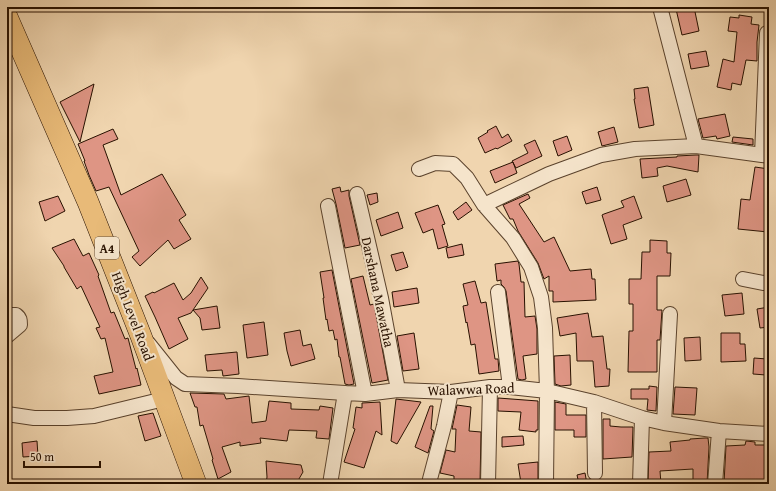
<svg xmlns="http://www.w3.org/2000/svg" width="776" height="491" viewBox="0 0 776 491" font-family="'Gentium Book Plus',serif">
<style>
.building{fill:#de9584;stroke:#281100}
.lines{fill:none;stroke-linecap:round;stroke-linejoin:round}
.minor-casing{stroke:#5a422c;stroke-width:16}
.highway-casing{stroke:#281100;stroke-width:22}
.minor{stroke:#f5e4cb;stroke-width:14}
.highway{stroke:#e8ba78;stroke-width:21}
.labels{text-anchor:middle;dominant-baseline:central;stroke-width:4;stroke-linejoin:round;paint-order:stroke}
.shield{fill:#f5e4cb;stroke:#66503d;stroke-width:1}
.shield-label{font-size:13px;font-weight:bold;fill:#281100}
.street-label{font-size:14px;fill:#281100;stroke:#f5e4cb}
</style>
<rect width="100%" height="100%" fill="#f0d5af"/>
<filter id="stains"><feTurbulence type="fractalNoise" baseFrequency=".005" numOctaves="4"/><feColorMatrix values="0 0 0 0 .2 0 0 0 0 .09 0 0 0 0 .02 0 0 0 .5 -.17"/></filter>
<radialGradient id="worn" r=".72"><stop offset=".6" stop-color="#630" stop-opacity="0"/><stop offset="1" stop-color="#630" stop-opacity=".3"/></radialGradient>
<path class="building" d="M677,7H694L699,31L682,35L676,9H678Z
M739,15L752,17L751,24L759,25L757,42V61L746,60L741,85L732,83L731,90L717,87L723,59L734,62L737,32L728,31L730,17L739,18Z
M706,51L709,66L691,69L688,54Z
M94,84L80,142L60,102Z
M648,87L654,125L639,128L634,99H635L634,89Z
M725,114L730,136L717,139L716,136L703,138L698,119Z
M496,126L502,138L508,134L512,141L497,149L496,148L485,153L478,138L488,132L487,131Z
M614,127L618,142L602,146L598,132Z
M113,129L118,139L103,145L121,195L162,174L186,215L179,220L191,239L174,249L168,240L140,266L132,257L139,251L109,187L96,191L89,175L84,161H85L78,144Z
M567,136L572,150L558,156L553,141Z
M733,137L753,139V145L732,142Z
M535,140L542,156L516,168L512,161L528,153L524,145Z
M696,155H699L698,172L667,166L657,168L658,176L642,178L640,159L677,157V156Z
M513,162L517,173L495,183L490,171Z
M755,167L769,169V216L768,232L738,229L741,199L750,200Z
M686,179L691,195L667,202L663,186Z
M340,187L341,192L349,190V196L360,245L345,248L336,204L332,189Z
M597,187L601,200L586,204L582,192Z
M377,193L378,202L370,205L367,195Z
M528,194L530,198L519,204L544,242L554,237L570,271L591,269L592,279H595L596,300L553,302V291H549V276L544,279L538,263L518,231L513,219H510L503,205Z
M58,196L65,211L45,221L39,202Z
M634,196L642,218L623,225L627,239L611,244L602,215L604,214L624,207L621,201Z
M466,202L472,210L458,220L453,212Z
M438,205L445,224L442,225L448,246L438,249L433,229L423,233L415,213Z
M398,212L403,228L381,236L376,220Z
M74,239L83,256L89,253L99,275L98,276L111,313L114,312L125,339L128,338L136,369L137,368L141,385L99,394L94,376L113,372L105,338L101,339L96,328L100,327L81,286L77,289L64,267V266L52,248Z
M650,240L667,241V253H671L670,276H657V310H662L660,340H657V372H628L629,331H633V304H629V279H641L642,252H650Z
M462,244L464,255L448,258L446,248Z
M403,252L408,267L396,271L391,255Z
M518,261L519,264L521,282H524L525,317L535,316L537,329V354L523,356L526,379L522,380L518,379L506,291L504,287L501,284V280L497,281L495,264Z
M332,270L354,384L349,385L345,384L340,357H339L337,339L335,340L333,330L329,331L327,319L326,320L323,298H324L320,272Z
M363,276L370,305L374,304L388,380L372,383L351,279Z
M201,277L208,288L193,310L217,306L220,328L202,330L200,318L193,310L191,313L178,318L188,339L169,349L155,317L145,296L153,292L154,293L174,283L183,300L191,293Z
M475,281L481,303L486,302L495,359H498L499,371L479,374L475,344L471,345L467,322L466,323L463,306L468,305L463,284Z
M417,288L419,303L394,307L392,292Z
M742,293L744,314L725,316L722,295Z
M769,307V327L760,328L757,309Z
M588,313L592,337L603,336L607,369H610L609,386L595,387L593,361H577L576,333L560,336L557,318Z
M264,322L268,355L247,358L243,325Z
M300,330L303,346L311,344L315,359L291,366L287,351L284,333Z
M414,333L419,369L403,371L397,336Z
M721,333H740V344H745L746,361L721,362Z
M700,337L701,360L685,361L684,338Z
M237,352L239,374L223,376L222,370L207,371L205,355Z
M570,355L571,385L561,386L555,384L554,356Z
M754,358L767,359L766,375L753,374Z
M649,386L657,387L656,411L647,410L648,399H631V389H649Z
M675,387L697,388L695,415L673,414Z
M190,393L224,394L226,399L249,396L252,423L266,421L269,401L291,403V409L319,410L320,406L333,408L329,439L316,438L317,431L289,430L287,441L260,438L261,443L240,446V442L222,447L231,472L218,479L212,460L213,459L203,425L200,426L197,407H195Z
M498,398L538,401V430H536V432L519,430L521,412L498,411Z
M396,399L421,402L397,444L391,441Z
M380,402L382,435L376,431L364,468L344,462L355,429L353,428L356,407L362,408V403Z
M555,402L566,404V415H586V437H574V430H555Z
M457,405L471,407L469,431L481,432L480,484H454V476L440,473L446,450L455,452L456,429H452Z
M430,406H433L431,429L434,431L428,453L415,447Z
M153,413L161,436L145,441L138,416Z
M603,419H610V426L621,427H633L632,457L603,459Z
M523,436L524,445L502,447V437Z
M705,438H708L709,447L707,484H693V469L660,471L661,484H648L649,452L671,451L670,442L690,440V439Z
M37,441L38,456L23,457L22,443Z
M746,441L755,442V445H769V484H732V481L724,483L726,446L745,445Z
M266,461L301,465L303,472L296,484H266L267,477Z
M538,462V481L521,483L518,464Z
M585,473L587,484H579L577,475Z"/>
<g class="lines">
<g class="minor-casing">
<path id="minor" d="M660,7L696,146
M767,33L762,155L769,156
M419,169L435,163L453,164L467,178L484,205L513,238L531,267L541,297L545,328L547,391L546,484
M357,194L381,298L398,390
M484,205L549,174L601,155L635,149L696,146L762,155
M328,206L365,394
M743,279L769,284
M498,292L510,387
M7,319L12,315H16C20,318 20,320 20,325L7,336
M148,343L176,378L185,384L238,386L345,393L365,394L398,390L451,392L490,387H510L547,391L594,402L642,418L664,423L719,431L769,434
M594,402L595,473
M7,414L34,418H67L94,416L164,399
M664,423L670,314
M330,484L345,393
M429,484L430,479L444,426L451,392
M488,484L490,387
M640,484L642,418
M715,484L719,431"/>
</g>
<g class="highway-casing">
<path id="highway" d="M7,17L88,202L141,336L196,484"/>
</g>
<use href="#minor" class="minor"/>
<use href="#highway" class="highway"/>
</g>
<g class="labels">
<rect class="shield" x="95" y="237" width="24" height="22" rx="3"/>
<g class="shield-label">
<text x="107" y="248">A4</text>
</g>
<g class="street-label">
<text transform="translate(378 292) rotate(78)">Darshana Mawatha</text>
<text transform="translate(133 316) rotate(69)">High Level Road</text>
<text transform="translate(471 389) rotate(-2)">Walawwa Road</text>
</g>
</g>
<rect width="776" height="491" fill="none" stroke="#f0d5af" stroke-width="24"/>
<rect x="8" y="8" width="760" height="475" fill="none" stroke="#281100" stroke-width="2"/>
<rect x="12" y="12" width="752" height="467" fill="none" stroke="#281100"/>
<path d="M24 461v6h76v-6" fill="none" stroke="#281100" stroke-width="2"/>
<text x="30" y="461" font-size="12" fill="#281100" stroke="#f5e4cb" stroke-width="3" paint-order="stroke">50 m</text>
<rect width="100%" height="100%" filter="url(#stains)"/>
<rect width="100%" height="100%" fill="url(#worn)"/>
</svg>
